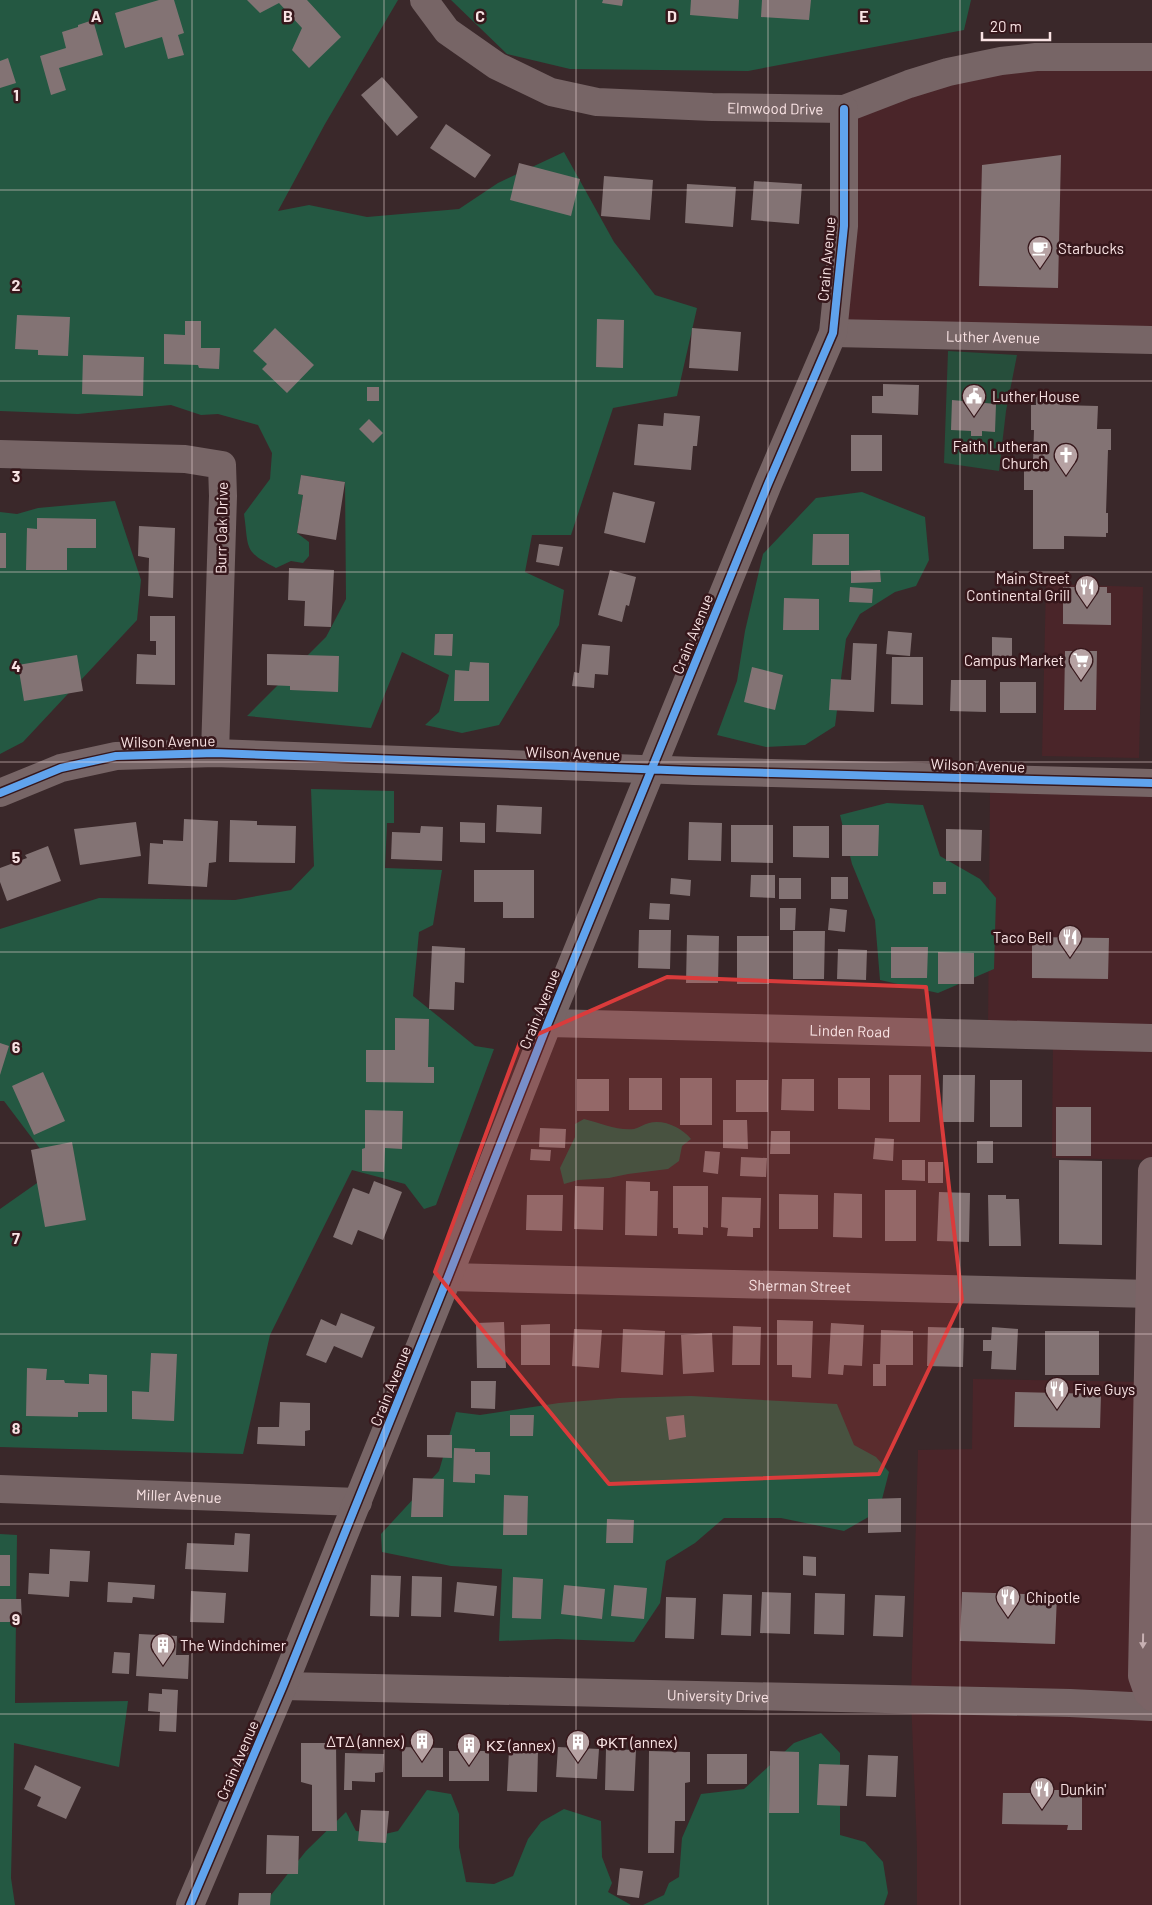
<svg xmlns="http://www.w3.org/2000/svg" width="1152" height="1905" viewBox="0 0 1152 1905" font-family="Barlow,sans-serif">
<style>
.built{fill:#4a2529}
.green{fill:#264e3b}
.forest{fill:#245842}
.building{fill:#837374}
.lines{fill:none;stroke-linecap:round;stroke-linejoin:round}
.minor{stroke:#776566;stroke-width:28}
.major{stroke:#7b6466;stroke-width:28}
.cycleway-casing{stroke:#36171b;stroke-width:11}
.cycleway{stroke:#60a3ed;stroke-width:8}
.oneway{fill:#c7b0b2}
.marked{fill:#da3b3b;fill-opacity:0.2;stroke:#da3b3b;stroke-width:4;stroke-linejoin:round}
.grid{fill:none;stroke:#f9e3e4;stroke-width:1;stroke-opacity:0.55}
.labels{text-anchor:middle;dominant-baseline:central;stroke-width:5;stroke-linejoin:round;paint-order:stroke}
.street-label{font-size:15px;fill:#f9e3e4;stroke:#36171b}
.poi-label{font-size:15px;fill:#f9e3e4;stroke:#36171b;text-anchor:start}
.grid-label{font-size:16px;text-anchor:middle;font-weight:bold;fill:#f9e3e4;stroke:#36171b;stroke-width:5;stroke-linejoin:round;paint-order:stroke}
</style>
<rect width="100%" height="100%" fill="#3a282a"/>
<path class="built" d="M1152,57V340L833,333L844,109L909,84Z
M1046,584L1143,587L1139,758L1042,756Z
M1152,783V1160L1052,1158L1053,1035L988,1033L990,789Z
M973,1379L1148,1382L1152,1707V1905H917V1848L911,1699L918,1450L972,1449Z"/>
<path class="green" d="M948,351L1017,355L1006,411L999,471L944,463Z"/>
<path class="forest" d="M0,0H398L325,124L278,211L309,205L367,217L459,209L498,183L564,152L614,242L655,295L697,308L677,396L613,408L571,535H532L525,572L564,590L559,625L499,725L462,733L425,725L439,712L449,675L402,652L371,728L247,716L326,637L346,599L345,482L301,475L299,494L303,495L297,533L309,542V556L303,563L291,561L276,568C243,551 249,549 244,514L270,479L272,453L258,425L218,414L201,415L171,405L78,414L0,411Z
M451,0H971L964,30L748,71L570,69L507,54Z
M862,492L925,517L929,560L916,586L895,592L860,614L846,639L835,726L805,745L766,747L717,735L737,681L745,631L763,554L816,498Z
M115,501L141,580L137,620L23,742L0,754V512L17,514L38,508Z
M311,789L394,791V823H387L385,868L442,870L433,925L419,932L413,996L475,1046L494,1049L436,1205L424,1209L405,1184L352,1170L270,1335L243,1454L0,1447V1209L37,1183L44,1154L4,1101H0V929L99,898L235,900L291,890L314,866Z
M887,803L923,805L940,856L980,879L996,898L994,969L938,993L880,980L875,920L852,864L840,815Z
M584,1119C600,1123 618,1131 634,1129C639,1128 644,1124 649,1123C664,1119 682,1128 691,1139L682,1146L679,1161L668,1169L628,1174L609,1178L578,1180L564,1184L560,1168L575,1137V1124Z
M691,1396L837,1404L854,1445L876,1457L889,1472L879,1511L844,1531L781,1518H724L695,1543L666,1561L660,1603L634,1642L557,1639L499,1641L502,1569L451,1566L382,1552L381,1534L439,1471L456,1412L480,1415L559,1403L619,1398Z
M0,1534L17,1535L15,1703L128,1701L119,1767L14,1743L11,1878L15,1905H0Z
M821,1733L840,1753V1835L865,1842L883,1862L888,1893L884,1905H643L664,1895L669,1883L679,1877L682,1838L701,1794L744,1789L794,1743Z
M427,1790L451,1794L459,1814V1847L466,1882L494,1884L513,1876L528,1839L541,1822L564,1809L601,1821L602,1857L612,1883L608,1892L631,1905H263L306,1851L346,1812L356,1831L385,1834L398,1831Z"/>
<path class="building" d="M159,0H174L184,33L178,35L184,55L168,59L162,37L125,48L115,13Z
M247,0H307L341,37L309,68L292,50L302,28L279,3L260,13Z
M603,0H623L622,6L602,3Z
M691,0H739L738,19L690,15Z
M762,0H811L809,20L761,17Z
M93,20L103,55L59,68L66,90L51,95L40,56L66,48L62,32L78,27V25Z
M8,58L16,83L0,88V61Z
M382,77L418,117L397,136L361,95Z
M446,124L491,155L475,178L430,148Z
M1061,155L1058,288L979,286L982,165Z
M519,163L580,179L571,216L510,200Z
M604,176L653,180L650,220L601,216Z
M754,181L802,184L799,224L751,220Z
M687,184L736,187L733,227L685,223Z
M17,315L70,317L68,356L38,355V350L15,349Z
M597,319L624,320L623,368L596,367Z
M185,321H201V348H220L219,369L199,368L198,365L164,364V334L185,335Z
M275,328L314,365L287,393L262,369L267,364L253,351Z
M692,328L741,332L738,371L689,368Z
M83,355L144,357L143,396L82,394Z
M883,384L919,385L918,415L872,413V396H883Z
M367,387H379V401H367Z
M1036,395H1060V405L1098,406L1097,429H1111V450H1108L1106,513H1108V533H1106V537L1064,536V549H1033V490H1024V462H1033L1034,430H1031V405H1036Z
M952,400L996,404L995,432L982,431V436H971V431L951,430Z
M664,413L700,416L697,446H693L691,470L634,465L638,424L663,426Z
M369,419L383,433L373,443L359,429Z
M851,435H882V471H851Z
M301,475L345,482L336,540L297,533L303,495L298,494Z
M613,492L655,502L645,543L604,533Z
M37,518L96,519V548H67V570H26L27,528L37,529Z
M139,526L175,528L173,598L148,596L149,558L138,556Z
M0,533H6V568H0Z
M813,534H849V565H812Z
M539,544L563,547L559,566L536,562Z
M289,568L334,570L331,627L304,626L305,601L288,600Z
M610,570L636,577L629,606L626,605L622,622L598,615Z
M880,570L881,582L851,583V571Z
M850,587L873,589L872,603L849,602Z
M1063,587H1107V593H1111V625L1063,624Z
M784,598L819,599V630H783Z
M150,616H175V685L136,684L137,654L156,655V641H150Z
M888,631L912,633L910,656L886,654Z
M435,634H453L452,656L434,655Z
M992,637L1012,638V662L992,661Z
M853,643L877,644L874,712L829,710L831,679L851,680Z
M582,644L610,646L608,675L595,674L594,688L572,686L574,672L579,673Z
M1065,651H1097L1096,710H1064Z
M267,654L339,656L338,692L290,690V686L267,685Z
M77,655L83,691L24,701L18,665Z
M892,657H923V705L891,704Z
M470,662L489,663V701H454L455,670L469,671Z
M752,667L783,675L775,710L744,702Z
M951,680H986V712L950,711Z
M1000,682H1036V713H1000Z
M497,805L542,807L541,834L496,832Z
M184,819L218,821L216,862L209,863L207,887L148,884L150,843L163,844V840L183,841Z
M230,820L257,821V825L296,826L295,863L229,862Z
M136,822L141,856L80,865L74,829Z
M460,822L485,823V843L460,842Z
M689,822L722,823L721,861L688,860Z
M731,825H773V863L731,862Z
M842,825H879L878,856H842Z
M421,826L443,827L442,861L391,859L392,832L420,833Z
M793,826H829V858L793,857Z
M946,829L982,830L981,861H946Z
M48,846L61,881L7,901L0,882V868L27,858L25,855Z
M474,870H534V918H503V902H474Z
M751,875H775V898L750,897Z
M831,877H848V899H831Z
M671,878L691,880L690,896L670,894Z
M779,878H801V899H779Z
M933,882H946V894H933Z
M650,903L670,904L669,920L649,919Z
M780,908H796L795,930H780Z
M830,908L847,910L845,932L828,930Z
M639,930H671L670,969L638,968Z
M793,931H825L824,979H793Z
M687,935L719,936L718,983H686Z
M737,936H769V984H737Z
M1032,937L1109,938L1108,979L1032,978Z
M432,946L465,948L464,983L455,982L454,1010L429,1009Z
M891,947H928L927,978H891Z
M838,949L867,950L866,980L837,979Z
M938,952L974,953V984H938Z
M395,1018L429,1019L428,1067H434V1083L366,1082V1050H395Z
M0,1043L9,1046L0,1075Z
M43,1072L65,1121L34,1135L12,1086Z
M889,1075H921L920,1122H889Z
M943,1075H975L974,1122H942Z
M629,1078H662V1110H629Z
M680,1078H712V1125H680Z
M838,1078H870V1110L838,1109Z
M577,1079H609V1111H577Z
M782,1079H814V1111L781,1110Z
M736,1080H768V1112H736Z
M990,1080H1022V1127H990Z
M1056,1107H1091V1156H1056Z
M365,1110L403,1111L402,1149L385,1148L384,1172L362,1171V1149L365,1148Z
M723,1120H747L748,1149L723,1148Z
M540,1128L566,1129L565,1148L539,1147Z
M771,1131H790V1154H770Z
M875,1138L894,1139L893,1161L873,1159Z
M977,1141H993V1163H977Z
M72,1142L86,1220L45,1227L31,1150Z
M531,1149L551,1150L550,1161L530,1160Z
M705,1151L720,1152L718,1174L703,1172Z
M741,1157L767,1158L766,1177L740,1176Z
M902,1160H925V1181L902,1180Z
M1059,1160L1102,1161V1245L1059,1244Z
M928,1162H943V1183H928Z
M374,1181L402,1192L383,1240L358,1230L352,1245L333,1237L353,1188L369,1194Z
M626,1181L650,1182V1191H658L657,1236L625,1235Z
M575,1186L604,1187L603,1230L574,1229Z
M673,1186H708V1228L703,1227V1235L678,1234V1228H673Z
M885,1190H916V1241H885Z
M939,1192L970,1193L969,1242L937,1241Z
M834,1193L862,1194V1238L833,1237Z
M779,1194L818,1195V1229H779Z
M527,1195H563L562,1231L526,1230Z
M988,1195H1006V1199H1019L1021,1246H989Z
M722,1197L761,1198L760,1228H753V1237L727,1236L728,1228L721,1227Z
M341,1313L375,1327L362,1358L334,1346L326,1363L306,1355L321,1319L336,1326Z
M777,1320L813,1321L811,1378L792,1377V1365H777Z
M504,1322L506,1368H477L476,1323Z
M831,1323L864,1325L862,1366L844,1365L843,1375L828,1374Z
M550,1324V1365H521V1325Z
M733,1326L761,1327L760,1365H732Z
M928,1327L964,1328L963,1367L927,1366Z
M992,1327L1018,1329L1016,1370L991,1369L992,1351H983V1340H991Z
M574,1329L602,1330L599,1368L572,1366Z
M623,1329L665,1331L663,1375L621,1372Z
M881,1330L913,1331V1365H886V1386H873V1364H880Z
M1045,1331H1099V1375H1045Z
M712,1333L714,1372L683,1374L681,1335Z
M151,1353L177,1354L174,1421L132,1419V1391L149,1392Z
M27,1368L47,1369L46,1380H64L65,1383L89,1384V1374L107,1375V1412H78V1417L26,1416Z
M471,1381H496L495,1409L471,1408Z
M1015,1392L1101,1394L1100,1428L1014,1427Z
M280,1402L310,1403V1430L305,1431V1446L257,1444L258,1427H279Z
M510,1415H534L533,1436H510Z
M684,1415L686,1437L669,1440L666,1417Z
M427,1435H452V1458L427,1457Z
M454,1448L475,1449V1452H490V1475L475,1474V1483L453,1482Z
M413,1478L444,1479L443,1517H411Z
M504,1495L528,1496L527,1535H503Z
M901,1498V1532L868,1533V1499Z
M607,1519L634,1520L633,1543H606Z
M235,1533L250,1534L248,1572L185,1569L187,1543L234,1545Z
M50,1549L90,1551L88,1582L70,1581L69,1597L28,1594L29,1573L49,1574Z
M0,1555H10V1586H0Z
M803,1556L816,1557V1576L803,1575Z
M371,1575L401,1576L399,1617L370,1616Z
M412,1576L442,1577L441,1617L411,1616Z
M513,1577L543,1579L541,1619L512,1618Z
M108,1582L155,1585L154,1599L133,1597L132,1603L107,1602Z
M457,1582L497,1586L494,1616L454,1612Z
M564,1585L605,1589L602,1619L561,1614Z
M614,1585L647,1588L644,1619L611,1616Z
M191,1591L226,1593L224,1623L190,1622Z
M762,1592L791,1593L790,1634L760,1633Z
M962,1592L1057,1595L1055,1644L960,1641Z
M815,1593L845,1594L844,1635L814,1634Z
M723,1594L752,1595L751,1636L721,1635Z
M875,1595L905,1596L903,1637L873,1636Z
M666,1597L696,1598L694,1639L665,1638Z
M0,1599H21L22,1622H0Z
M139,1634L177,1636L176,1655H189L188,1679L136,1676Z
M114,1652L130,1653L129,1674L112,1673Z
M162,1689L178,1690L176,1732L159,1731L160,1712L148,1711L149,1693L162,1694Z
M301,1743H336L337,1831H312V1785L301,1782Z
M402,1747L443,1748V1777H402Z
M558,1747L599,1749L597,1779L556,1777Z
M606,1749L636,1750L634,1791L605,1790Z
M509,1750L538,1751L537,1792L507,1791Z
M449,1751H489V1781H449Z
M649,1751L690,1752V1782L685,1783V1821H675L674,1853H648Z
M770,1751L799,1752V1813H769Z
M345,1753L384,1754L383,1772L375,1773V1782L352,1781V1790H344Z
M707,1754H747V1784H707Z
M868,1755L898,1756L896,1797L866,1796Z
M819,1764L849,1765L847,1806L817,1805Z
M35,1765L81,1787L66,1819L37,1806L41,1797L24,1789Z
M1049,1790H1073V1795H1082V1830H1067L1068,1825L1002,1824L1003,1793H1049Z
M361,1810L389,1811L386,1843L358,1841Z
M267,1835L299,1836L298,1874H266Z
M620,1868L643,1871L639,1898L617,1895Z
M239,1893H271L270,1905H238Z"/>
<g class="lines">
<g class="minor">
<path id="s1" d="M424,0L447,31L497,66L551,92L597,102L712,107L844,109L909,84L948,72L1001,61L1036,57H1152"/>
<path id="s2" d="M833,333L1152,340"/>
<path d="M0,454L185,459L222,465L223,496L215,753"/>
<path d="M0,793L61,768L116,756L215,753L694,771L1152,783"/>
<path id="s3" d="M548,1023L1152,1038"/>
<path id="s4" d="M448,1277L1152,1294"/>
<path id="s5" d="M0,1489L358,1502"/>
<path id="s6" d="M283,1686L1070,1703L1152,1707"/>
<path d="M190,1905L283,1686L448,1277L548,1023L768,484L833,333L844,226V109"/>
</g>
<path class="major" d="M1152,1171L1142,1676L1148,1693L1152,1697"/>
<g class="cycleway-casing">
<path id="cycleway" d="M0,793L61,768L116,756L215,753L694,771L1152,783
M190,1905L283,1686L448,1277L548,1023L768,484L833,333L844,226V109"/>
</g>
<use href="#cycleway" class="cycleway"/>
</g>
<defs><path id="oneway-solid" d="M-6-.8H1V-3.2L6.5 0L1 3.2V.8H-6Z" transform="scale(1.25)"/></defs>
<use class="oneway" href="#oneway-solid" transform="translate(1143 1641) rotate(91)"/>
<path class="marked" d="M667,977L926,987L962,1300L879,1474L609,1484L435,1272L520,1042Z"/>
<path class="grid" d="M192,0V1905M384,0V1905M576,0V1905M768,0V1905M960,0V1905M0,190H1152M0,381H1152M0,572H1152M0,762H1152M0,952H1152M0,1143H1152M0,1334H1152M0,1524H1152M0,1714H1152"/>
<defs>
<g id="cafe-pin" transform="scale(1.25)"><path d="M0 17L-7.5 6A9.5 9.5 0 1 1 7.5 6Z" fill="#b6a2a3" stroke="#36171b"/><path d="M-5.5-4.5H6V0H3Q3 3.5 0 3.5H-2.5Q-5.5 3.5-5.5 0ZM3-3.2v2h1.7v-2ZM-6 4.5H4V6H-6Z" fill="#fff"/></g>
<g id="civic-pin" transform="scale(1.25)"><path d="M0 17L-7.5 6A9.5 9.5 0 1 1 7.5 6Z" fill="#b6a2a3" stroke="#36171b"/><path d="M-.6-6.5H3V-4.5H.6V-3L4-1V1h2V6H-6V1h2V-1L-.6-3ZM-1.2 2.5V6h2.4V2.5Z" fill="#fff"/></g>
<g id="church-pin" transform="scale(1.25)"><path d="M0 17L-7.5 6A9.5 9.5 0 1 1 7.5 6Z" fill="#b6a2a3" stroke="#36171b"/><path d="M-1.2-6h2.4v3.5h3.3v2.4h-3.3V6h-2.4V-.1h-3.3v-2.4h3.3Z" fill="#fff"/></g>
<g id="restaurant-pin" transform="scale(1.25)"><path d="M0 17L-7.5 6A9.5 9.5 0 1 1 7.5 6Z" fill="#b6a2a3" stroke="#36171b"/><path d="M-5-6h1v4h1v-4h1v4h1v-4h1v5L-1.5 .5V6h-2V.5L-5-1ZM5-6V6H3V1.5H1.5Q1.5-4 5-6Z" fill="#fff"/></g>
<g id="supermarket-pin" transform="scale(1.25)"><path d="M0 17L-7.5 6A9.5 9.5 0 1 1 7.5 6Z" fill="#b6a2a3" stroke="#36171b"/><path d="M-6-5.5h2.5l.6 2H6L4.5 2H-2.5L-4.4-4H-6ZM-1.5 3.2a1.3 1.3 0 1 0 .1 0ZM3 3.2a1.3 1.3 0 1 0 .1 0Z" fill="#fff"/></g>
<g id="building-pin" transform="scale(1.25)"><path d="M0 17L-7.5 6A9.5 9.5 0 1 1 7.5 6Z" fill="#b6a2a3" stroke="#36171b"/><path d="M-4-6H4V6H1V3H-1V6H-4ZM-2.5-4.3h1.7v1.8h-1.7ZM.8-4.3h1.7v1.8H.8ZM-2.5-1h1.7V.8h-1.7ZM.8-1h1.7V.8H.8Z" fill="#fff"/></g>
</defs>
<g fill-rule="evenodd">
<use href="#cafe-pin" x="1040" y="248"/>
<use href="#civic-pin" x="974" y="396"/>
<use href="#church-pin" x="1066" y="455"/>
<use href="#restaurant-pin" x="1087" y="587"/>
<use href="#supermarket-pin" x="1081" y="660"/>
<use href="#restaurant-pin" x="1070" y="937"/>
<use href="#restaurant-pin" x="1057" y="1389"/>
<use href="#restaurant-pin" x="1008" y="1597"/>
<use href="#building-pin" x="163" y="1645"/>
<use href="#building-pin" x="422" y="1741"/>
<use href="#building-pin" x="578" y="1742"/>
<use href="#building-pin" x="469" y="1745"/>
<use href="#restaurant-pin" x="1042" y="1789"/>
</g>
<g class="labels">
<g class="street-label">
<text stroke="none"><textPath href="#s1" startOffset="385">Elmwood Drive</textPath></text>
<text transform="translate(826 259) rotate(-85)">Crain Avenue</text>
<text stroke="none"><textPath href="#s2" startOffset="160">Luther Avenue</textPath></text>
<text transform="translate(221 528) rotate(-89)">Burr Oak Drive</text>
<text transform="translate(692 634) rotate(-68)">Crain Avenue</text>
<text transform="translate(168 741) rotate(-1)">Wilson Avenue</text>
<text transform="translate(573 753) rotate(2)">Wilson Avenue</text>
<text transform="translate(978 765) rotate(2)">Wilson Avenue</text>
<text transform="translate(539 1009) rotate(-68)">Crain Avenue</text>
<text stroke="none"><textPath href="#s3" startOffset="302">Linden Road</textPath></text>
<text stroke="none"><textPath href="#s4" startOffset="352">Sherman Street</textPath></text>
<text transform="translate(390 1386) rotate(-68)">Crain Avenue</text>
<text stroke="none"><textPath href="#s5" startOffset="179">Miller Avenue</textPath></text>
<text stroke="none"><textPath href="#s6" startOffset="435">University Drive</textPath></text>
<text transform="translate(237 1760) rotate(-67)">Crain Avenue</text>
</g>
<g class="poi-label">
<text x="1058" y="248">Starbucks</text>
<text x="992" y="396">Luther House</text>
<text x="1048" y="446" text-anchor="end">Faith Lutheran<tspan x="1048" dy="17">Church</tspan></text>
<text x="1070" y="578" text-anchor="end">Main Street<tspan x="1070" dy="17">Continental Grill</tspan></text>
<text x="1064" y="660" text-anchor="end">Campus Market</text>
<text x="1052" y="937" text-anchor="end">Taco Bell</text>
<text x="1074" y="1389">Five Guys</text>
<text x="1026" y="1597">Chipotle</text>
<text x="180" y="1645">The Windchimer</text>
<text x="404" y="1741" text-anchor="end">ΔΤΔ (annex)</text>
<text x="596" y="1742">ΦΚΤ (annex)</text>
<text x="486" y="1745">ΚΣ (annex)</text>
<text x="1060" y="1789">Dunkin'</text>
</g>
</g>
<g class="grid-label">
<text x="96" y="22">A</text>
<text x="288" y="22">B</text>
<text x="480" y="22">C</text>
<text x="672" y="22">D</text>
<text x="864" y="22">E</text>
<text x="16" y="101">1</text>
<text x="16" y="291">2</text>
<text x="16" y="482">3</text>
<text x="16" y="672">4</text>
<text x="16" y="863">5</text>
<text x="16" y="1053">6</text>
<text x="16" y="1244">7</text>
<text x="16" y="1434">8</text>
<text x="16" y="1625">9</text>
</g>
<path d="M982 32v8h68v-8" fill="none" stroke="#f9e3e4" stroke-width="2.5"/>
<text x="990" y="32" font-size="15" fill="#f9e3e4" stroke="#36171b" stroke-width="4" paint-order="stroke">20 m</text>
</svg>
